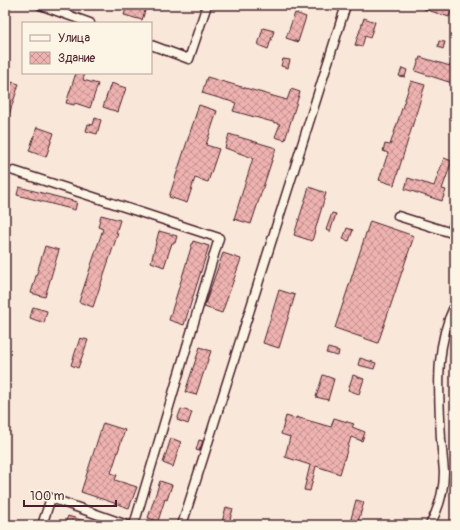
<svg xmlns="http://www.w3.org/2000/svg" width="460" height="530" viewBox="0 0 460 530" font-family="Pangolin,sans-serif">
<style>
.building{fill:url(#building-cross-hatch);stroke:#4a1f2b}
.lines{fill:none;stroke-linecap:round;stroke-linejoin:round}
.minor-casing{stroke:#4a1f2b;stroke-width:11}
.minor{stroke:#fcf5e5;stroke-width:8}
</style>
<defs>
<pattern id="building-cross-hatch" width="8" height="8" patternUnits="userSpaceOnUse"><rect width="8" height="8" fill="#eeb3b0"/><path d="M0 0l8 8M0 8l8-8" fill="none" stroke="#c3918f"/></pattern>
</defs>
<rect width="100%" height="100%" fill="#f9e8da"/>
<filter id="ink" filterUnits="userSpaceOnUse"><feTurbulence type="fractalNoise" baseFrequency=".025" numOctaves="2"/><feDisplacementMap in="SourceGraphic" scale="8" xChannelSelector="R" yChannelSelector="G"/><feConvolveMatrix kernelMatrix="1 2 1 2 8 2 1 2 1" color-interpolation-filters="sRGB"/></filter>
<g filter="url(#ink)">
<path class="building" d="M127,5H147L142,20L124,15Z
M426,5H453L449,17L424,9Z
M295,13L306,17L298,42L286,38Z
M364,18L375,22L370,38L365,36L362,47L355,45Z
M263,28L274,31L268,49L258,45Z
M439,41L445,42L443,49L438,47Z
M454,55L455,84L415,71L420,57L450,66Z
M283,59L290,60L288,68L281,66Z
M402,68L407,70L405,77L399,76Z
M76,73H85L83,80L98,84L90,108L75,103L74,105L66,103Z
M207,77L287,100L291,89L300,92L285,140L275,137L280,124L233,111L236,103L202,93Z
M411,81L425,85L394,185L379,180L388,153L383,151L385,144L390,145Z
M12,82L19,84L6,124H5V106Z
M111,83L126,88L118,112L103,107Z
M199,105L217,111L206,145L219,149L208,182L195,178L187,203L169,197Z
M95,118L101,120L97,134L86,131L88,124L93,125Z
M37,127L54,133L46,157L29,151Z
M229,134L276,148L251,224L234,219L253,158L225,148Z
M444,158L452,161L442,189L446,190L442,201L405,189L408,178L434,186Z
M19,187L77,202L75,210L17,195Z
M309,187L326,193L312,241L294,235Z
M332,213L336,214L330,232L326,230Z
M101,215L120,220L116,233H118L93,307L79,302L103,229L98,227Z
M370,221L414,236L378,343L335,328Z
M347,228L353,230L349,241L343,239Z
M159,231L177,236L175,243H172L164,267L151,262Z
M193,241L209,246L184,325L169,320Z
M45,246L59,250L45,297L31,293Z
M223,253L241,259L222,313L204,307Z
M279,290L295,295L279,348L263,343Z
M33,307L47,311L44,323L30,318Z
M80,338L88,340L78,368L71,365Z
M200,347L211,351L196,395L185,392Z
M328,348L339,351L338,356L326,353Z
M360,358L376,363L374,369L358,365Z
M323,375L334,379L328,400L316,397Z
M353,375L364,379L359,394L348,390Z
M181,409L192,412L188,424L177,420Z
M286,416L296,419V417L331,427L334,418L354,424L352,427L365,432L362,441L351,437L340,474L316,466L310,491L304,490L310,465L285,457L290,437L281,434Z
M103,423L125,430L111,473L117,475L115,480L137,487L129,508L81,492Z
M171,438L181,442L173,467L163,463Z
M199,440L203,441L199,451L196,450Z
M160,481L172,485L167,500L165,499L158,521L148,518Z
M356,500L364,502L358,522L351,519Z
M226,507L233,509L229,523L222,522Z
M68,516L94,524V525H64Z"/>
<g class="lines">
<g class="minor-casing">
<path id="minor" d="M40,5L90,23
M151,45L189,59L207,5
M14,171L219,238L134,525
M398,216L455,234
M451,233L455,221
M42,525L51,498L127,525
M182,525L346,5
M430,525C438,510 444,490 444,472C443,461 442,450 441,439C439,393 434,347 455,305"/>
</g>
<use href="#minor" class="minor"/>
</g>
</g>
<rect width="460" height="530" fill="none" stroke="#fcf5e5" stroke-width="20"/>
<rect x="10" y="10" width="440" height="510" fill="none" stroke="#4a1f2b" stroke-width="1.5" filter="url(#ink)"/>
<rect x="22" y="22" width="130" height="52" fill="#fcf5e5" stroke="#b59f9b"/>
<rect x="30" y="35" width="20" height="6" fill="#fcf5e5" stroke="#b59f9b"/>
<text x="58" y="42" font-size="12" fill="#4a1f2b">Улица</text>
<rect x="30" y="52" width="20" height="12" fill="url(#building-cross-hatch)" stroke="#b59f9b"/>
<text x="58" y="62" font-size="12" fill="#4a1f2b">Здание</text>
<path d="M24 500v6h92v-6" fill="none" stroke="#4a1f2b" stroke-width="2"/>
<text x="30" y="500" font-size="12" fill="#4a1f2b" stroke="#fcf5e5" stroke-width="3" paint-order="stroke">100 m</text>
</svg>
